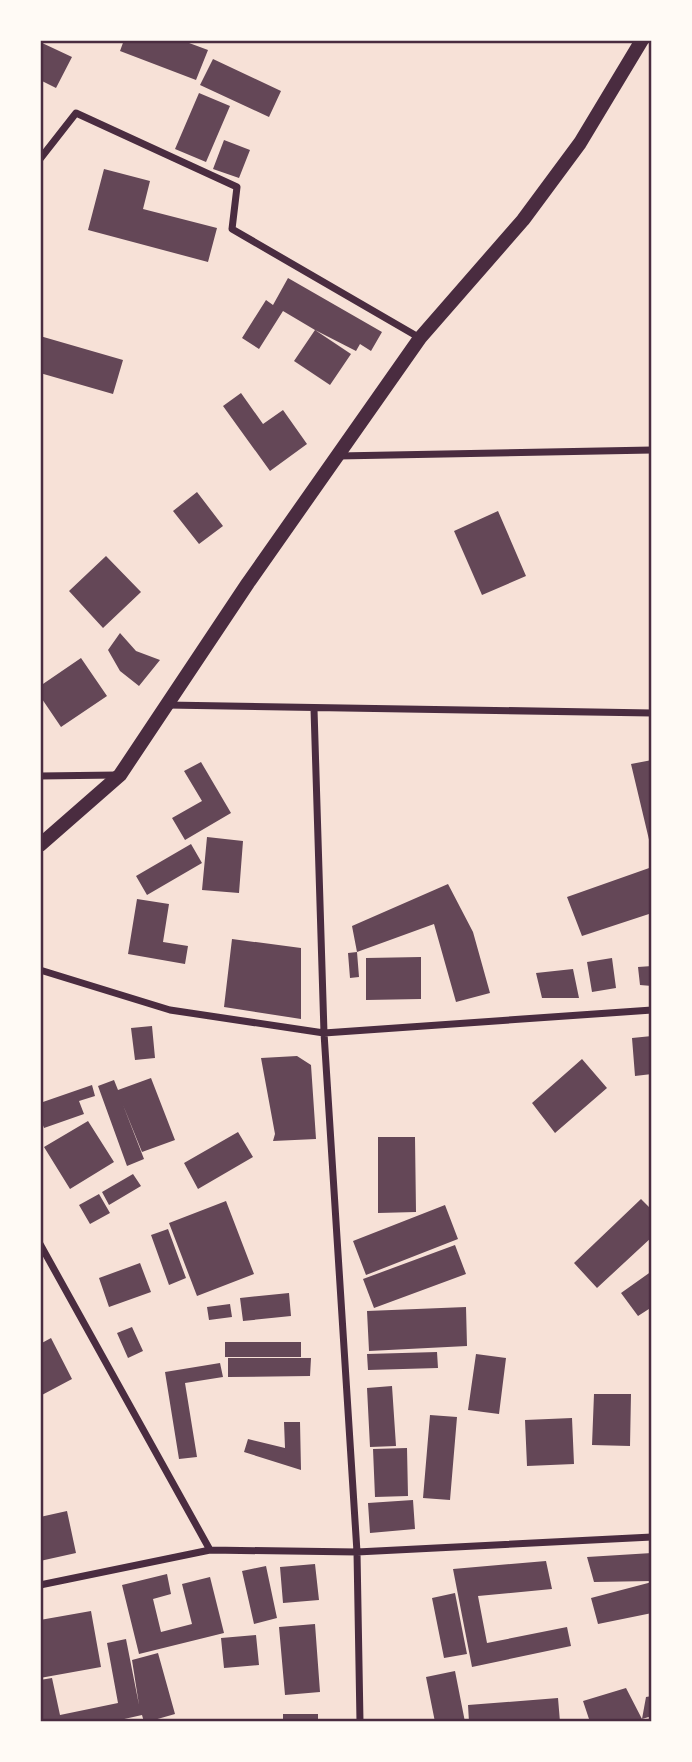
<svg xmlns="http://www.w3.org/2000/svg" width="692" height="1762" viewBox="0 0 692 1762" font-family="'Roboto Condensed',sans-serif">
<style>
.building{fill:#644757}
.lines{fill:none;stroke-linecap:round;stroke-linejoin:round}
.minor{stroke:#4a2c40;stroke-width:7}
.secondary{stroke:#4a2c40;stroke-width:14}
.neatline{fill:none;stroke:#4a2c40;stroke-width:2.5}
</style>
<rect width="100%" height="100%" fill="#f7e1d7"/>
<path class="building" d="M124,40H181L208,50L196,80L120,51Z
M40,42L72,57L56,88L40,80Z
M213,59L281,91L269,117L200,85Z
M199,93L230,106L206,162L175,149Z
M224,140L250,150L239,178L213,169Z
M104,169L150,181L143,209L217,228L208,262L88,230Z
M288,278L382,332L371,351L360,344L356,351L315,330L351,354L330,385L294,361L315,330L283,311L259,349L242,338L266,300L273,305Z
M40,336L123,360L113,394L40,373Z
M241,393L263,424L283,410L307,444L270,471L223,406Z
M197,492L223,526L199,544L173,511Z
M498,511L526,576L482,595L454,531Z
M106,556L141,592L103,628L69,591Z
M120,633L136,651L160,660L139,686L120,671L108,650Z
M81,658L107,696L61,727L40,696V686Z
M652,760V848H651L631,764Z
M201,762L231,813L185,840L172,818L202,801L184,771Z
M207,837L243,841L239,893L202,890Z
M191,844L202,863L147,895L136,876Z
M652,867V913L582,936L567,897Z
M448,884L473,932L490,993L456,1002L434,924L357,952L359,977L350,978L348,953L357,952L352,926Z
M137,899L169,904L163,942L188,946L185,964L128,954Z
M232,939L301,948V1019L224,1007Z
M421,957V999L366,1000V958Z
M612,958L616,988L592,992L587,962Z
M652,966V986L640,985L638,967Z
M573,969L579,998H542L536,973Z
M152,1026L155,1058L135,1060L131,1028Z
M652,1036V1074L635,1076L632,1038Z
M297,1056L311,1065L316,1139L273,1141L275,1134L261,1058Z
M582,1059L607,1088L555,1133L532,1103Z
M151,1078L175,1140L142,1152L123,1105L144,1159L127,1166L98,1086L114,1080L118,1090Z
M92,1085L95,1096L79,1101L84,1114L44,1128L40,1117V1103Z
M88,1121L114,1162L70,1189L44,1147Z
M238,1132L253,1157L198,1189L184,1163Z
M378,1137H415L416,1212L378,1213Z
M133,1174L141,1186L109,1205L102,1192Z
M99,1194L110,1213L90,1224L79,1205Z
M641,1199L652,1210V1237L597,1288L574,1263Z
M226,1201L254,1274L197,1296L169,1223Z
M445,1205L458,1239L366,1275L353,1241Z
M168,1229L186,1278L169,1285L151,1235Z
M455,1245L466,1274L374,1308L363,1279Z
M140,1263L151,1292L109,1307L99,1278Z
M652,1271V1307L638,1316L621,1293Z
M289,1293L291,1316L243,1321L240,1298Z
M230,1304L232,1317L209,1320L207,1307Z
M466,1307L467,1346L369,1351L367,1311Z
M132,1327L143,1351L128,1358L117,1333Z
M51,1338L72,1379L40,1396V1344Z
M225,1342H301V1357H225Z
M437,1352L438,1368L368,1370L367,1354Z
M476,1354L506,1358L499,1414L468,1410Z
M228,1358H311L310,1376L228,1377Z
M220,1363L223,1377L185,1383L197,1457L179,1459L165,1372Z
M392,1386L396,1446L370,1447L367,1388Z
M594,1394H631L630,1446L592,1445Z
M430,1415L457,1417L450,1500L423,1498Z
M572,1418L574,1464L527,1466L525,1420Z
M284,1422H300L301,1470L244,1452L248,1439L285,1448Z
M407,1448L408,1496L375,1497L373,1449Z
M413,1500L415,1529L370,1533L368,1503Z
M67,1511L76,1553L40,1561V1517Z
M652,1553V1581L594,1582L587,1557Z
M546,1561L552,1589L478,1596L487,1643L567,1627L571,1646L472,1667L453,1569Z
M315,1564L319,1600L283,1603L280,1567Z
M266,1566L277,1618L254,1624L242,1571Z
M167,1574L171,1594L153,1599L161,1632L192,1624L182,1584L210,1577L224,1633L139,1654L122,1585Z
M652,1582V1613L598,1624L591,1598Z
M455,1593L467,1654L444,1658L432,1598Z
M91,1611L101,1667L40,1678V1620Z
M315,1624L320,1692L285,1695L279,1627Z
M256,1635L259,1665L224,1668L221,1638Z
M126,1639L139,1705L132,1660L158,1653L175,1714L147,1722H144L142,1715L111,1722H42L40,1680L52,1678L60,1715L118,1703L107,1643Z
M455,1671L465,1722H435L426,1677Z
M626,1688L642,1719L634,1722H590L583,1701Z
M652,1696V1716L642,1719L646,1697Z
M558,1698L560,1722H469L468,1705Z
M283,1714H318V1722H283Z"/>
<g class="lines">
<path class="minor" d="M40,159L76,113L237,187L232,229L420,338
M338,456L652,450
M167,705L652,713
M314,709L324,1033L357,1552L360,1722
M40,776L117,775
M40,970L170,1010L324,1033L652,1010
M40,1244L210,1550
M40,1585L210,1550L357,1552L652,1537"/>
<path class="secondary" d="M40,845L120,775L248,583L420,338L523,220L580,143L642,40"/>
</g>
<rect width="692" height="1762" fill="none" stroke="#fffaf5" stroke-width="84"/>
<rect x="42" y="42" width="608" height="1678" class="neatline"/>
</svg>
